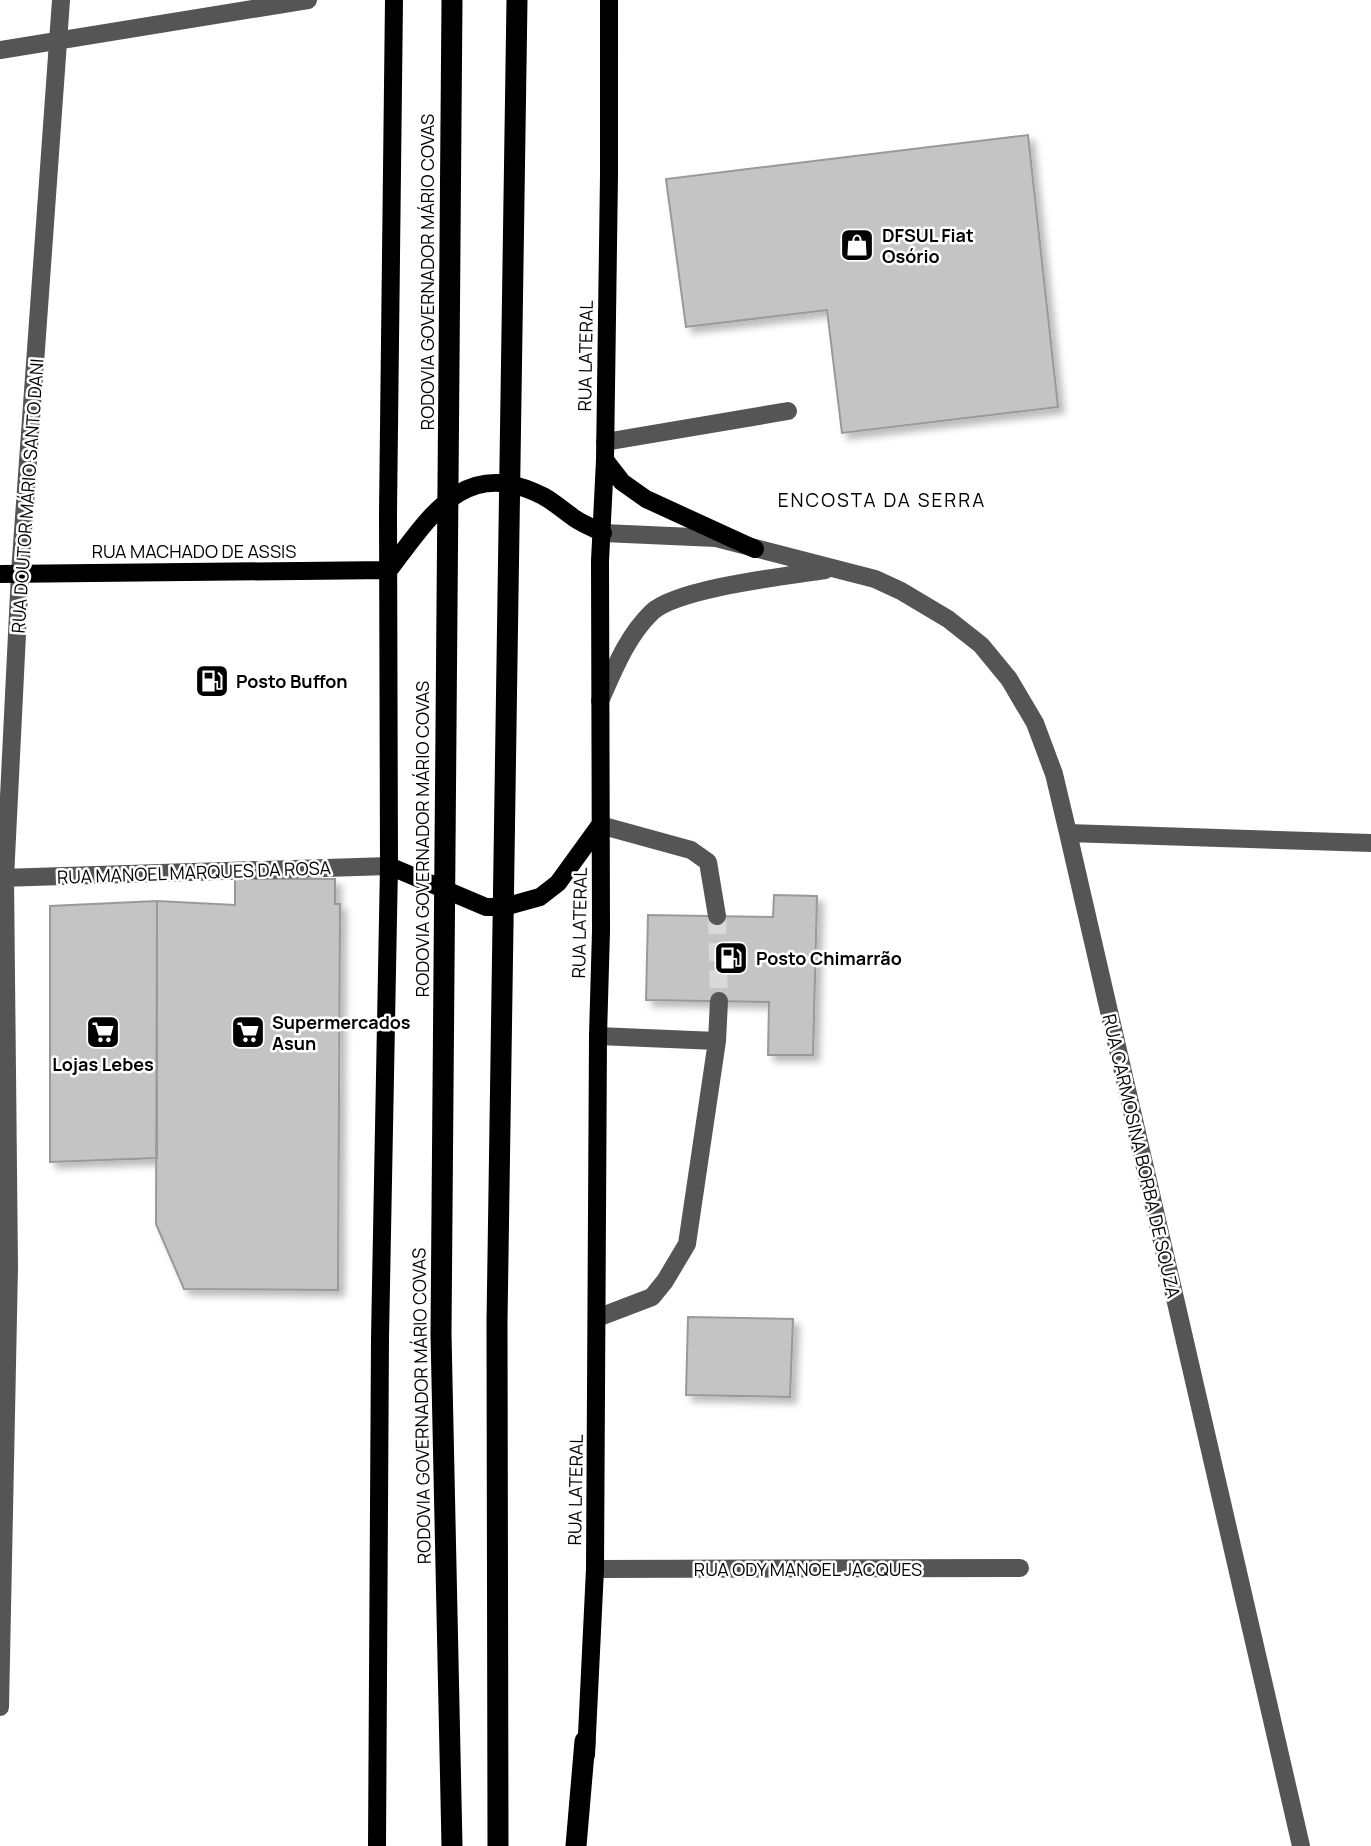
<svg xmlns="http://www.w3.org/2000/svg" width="1371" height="1846" viewBox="0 0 1371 1846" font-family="Manrope,sans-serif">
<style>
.building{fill:#c4c4c4;stroke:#999;stroke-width:2;filter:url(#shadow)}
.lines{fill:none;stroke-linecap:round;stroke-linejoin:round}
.minor-tunnel{stroke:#d9d9d9;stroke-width:18;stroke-dasharray:18 9;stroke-linecap:butt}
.minor{stroke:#555;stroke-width:18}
.major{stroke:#000;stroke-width:18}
.highway{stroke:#000;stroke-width:21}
.labels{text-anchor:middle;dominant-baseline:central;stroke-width:5;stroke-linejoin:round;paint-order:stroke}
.poi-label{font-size:18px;font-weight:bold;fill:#000;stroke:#fff;text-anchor:start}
.street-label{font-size:18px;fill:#000;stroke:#fff}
.neighbourhood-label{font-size:19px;letter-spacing:2px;fill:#000;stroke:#fff}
</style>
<defs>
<filter id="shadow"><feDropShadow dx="6" dy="6" stdDeviation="3.5" flood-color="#0004"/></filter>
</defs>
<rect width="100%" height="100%" fill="#fff"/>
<path class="building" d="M1028,135L1058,407L842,433L827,310L686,327L666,179Z
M235,879H335V904H340L338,1290L184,1289L156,1224L157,901L235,905Z
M774,895L817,896L813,1055H768L769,1002L646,1000L648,915L773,917Z
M157,901V1158L50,1162V906Z
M688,1317L793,1319L790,1397L686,1395Z"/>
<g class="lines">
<path class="minor-tunnel" d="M717,916L719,1001"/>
<path class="minor" d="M0,50L308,0
M605,442L788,411
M603,533L716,538L875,579L901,591L948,619L981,645L1009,679L1035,723L1054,774L1068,833L1301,1846
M600,701C614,670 627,636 652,612C678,588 787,576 825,570
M600,825L691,850L708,862L717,916
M1068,833L1371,843
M0,878L389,866
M598,1036L717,1041
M597,1318L652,1297L665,1281L687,1244L717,1041L719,1001
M595,1569L1020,1568
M0,1707L9,1267L5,878L20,573L61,0"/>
<path class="major" d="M605,460L622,482L646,499L755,549
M0,574L389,570C431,515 465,456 543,496C554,502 564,511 574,518C583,524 593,528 603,533
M389,866L486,907H504L540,897L558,883L600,825
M586,1755L595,1569L598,1036L601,931L600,561L605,460L609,175V0
M377,1846L380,1338L389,866L388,513L394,0"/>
<path class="highway" d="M452,1846L441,1334L452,0
M498,1846L497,1322L517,0
M576,1846L585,1741"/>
</g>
<defs>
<g id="shop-square" transform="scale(1.75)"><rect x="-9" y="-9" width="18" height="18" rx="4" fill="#000" stroke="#fff"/><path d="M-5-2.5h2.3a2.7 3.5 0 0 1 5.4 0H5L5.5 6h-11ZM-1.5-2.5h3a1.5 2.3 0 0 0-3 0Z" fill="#fff"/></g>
<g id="fuel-square" transform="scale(1.75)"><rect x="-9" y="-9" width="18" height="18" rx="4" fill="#000" stroke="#fff"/><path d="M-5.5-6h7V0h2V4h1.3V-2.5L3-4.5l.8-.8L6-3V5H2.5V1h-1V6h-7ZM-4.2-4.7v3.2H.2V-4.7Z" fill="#fff"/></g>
<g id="supermarket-square" transform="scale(1.75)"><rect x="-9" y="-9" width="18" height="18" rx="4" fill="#000" stroke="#fff"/><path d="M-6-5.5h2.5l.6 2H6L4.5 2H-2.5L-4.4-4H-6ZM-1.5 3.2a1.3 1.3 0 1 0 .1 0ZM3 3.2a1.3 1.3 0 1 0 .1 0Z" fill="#fff"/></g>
</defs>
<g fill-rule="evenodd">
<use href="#shop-square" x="857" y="245"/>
<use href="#fuel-square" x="212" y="681"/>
<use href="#fuel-square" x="731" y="958"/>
<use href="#supermarket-square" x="103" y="1032"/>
<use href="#supermarket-square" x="248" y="1032"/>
</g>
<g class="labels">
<g class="poi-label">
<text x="882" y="235">DFSUL Fiat<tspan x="882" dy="21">Osório</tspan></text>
<text x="236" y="681">Posto Buffon</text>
<text x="756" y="958">Posto Chimarrão</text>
<text x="272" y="1022">Supermercados<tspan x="272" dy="21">Asun</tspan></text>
<text x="103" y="1064" text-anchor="middle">Lojas Lebes</text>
</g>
<g class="street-label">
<text transform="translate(427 272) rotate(-90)">RODOVIA GOVERNADOR MÁRIO COVAS</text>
<text transform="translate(585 356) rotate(-89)">RUA LATERAL</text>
<text transform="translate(27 496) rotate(-86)">RUA DOUTOR MÁRIO SANTO DANI</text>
<text x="194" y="551">RUA MACHADO DE ASSIS</text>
<text transform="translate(422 839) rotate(-90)">RODOVIA GOVERNADOR MÁRIO COVAS</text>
<text transform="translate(194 872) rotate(-2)">RUA MANOEL MARQUES DA ROSA</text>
<text transform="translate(579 923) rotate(-89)">RUA LATERAL</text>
<text transform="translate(1142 1156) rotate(77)">RUA CARMOSINA BORBA DE SOUZA</text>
<text transform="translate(421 1406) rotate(-91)">RODOVIA GOVERNADOR MÁRIO COVAS</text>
<text transform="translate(575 1490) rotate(-89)">RUA LATERAL</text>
<text x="808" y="1569">RUA ODY MANOEL JACQUES</text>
</g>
<g class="neighbourhood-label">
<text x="882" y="500">ENCOSTA DA SERRA</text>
</g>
</g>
</svg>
